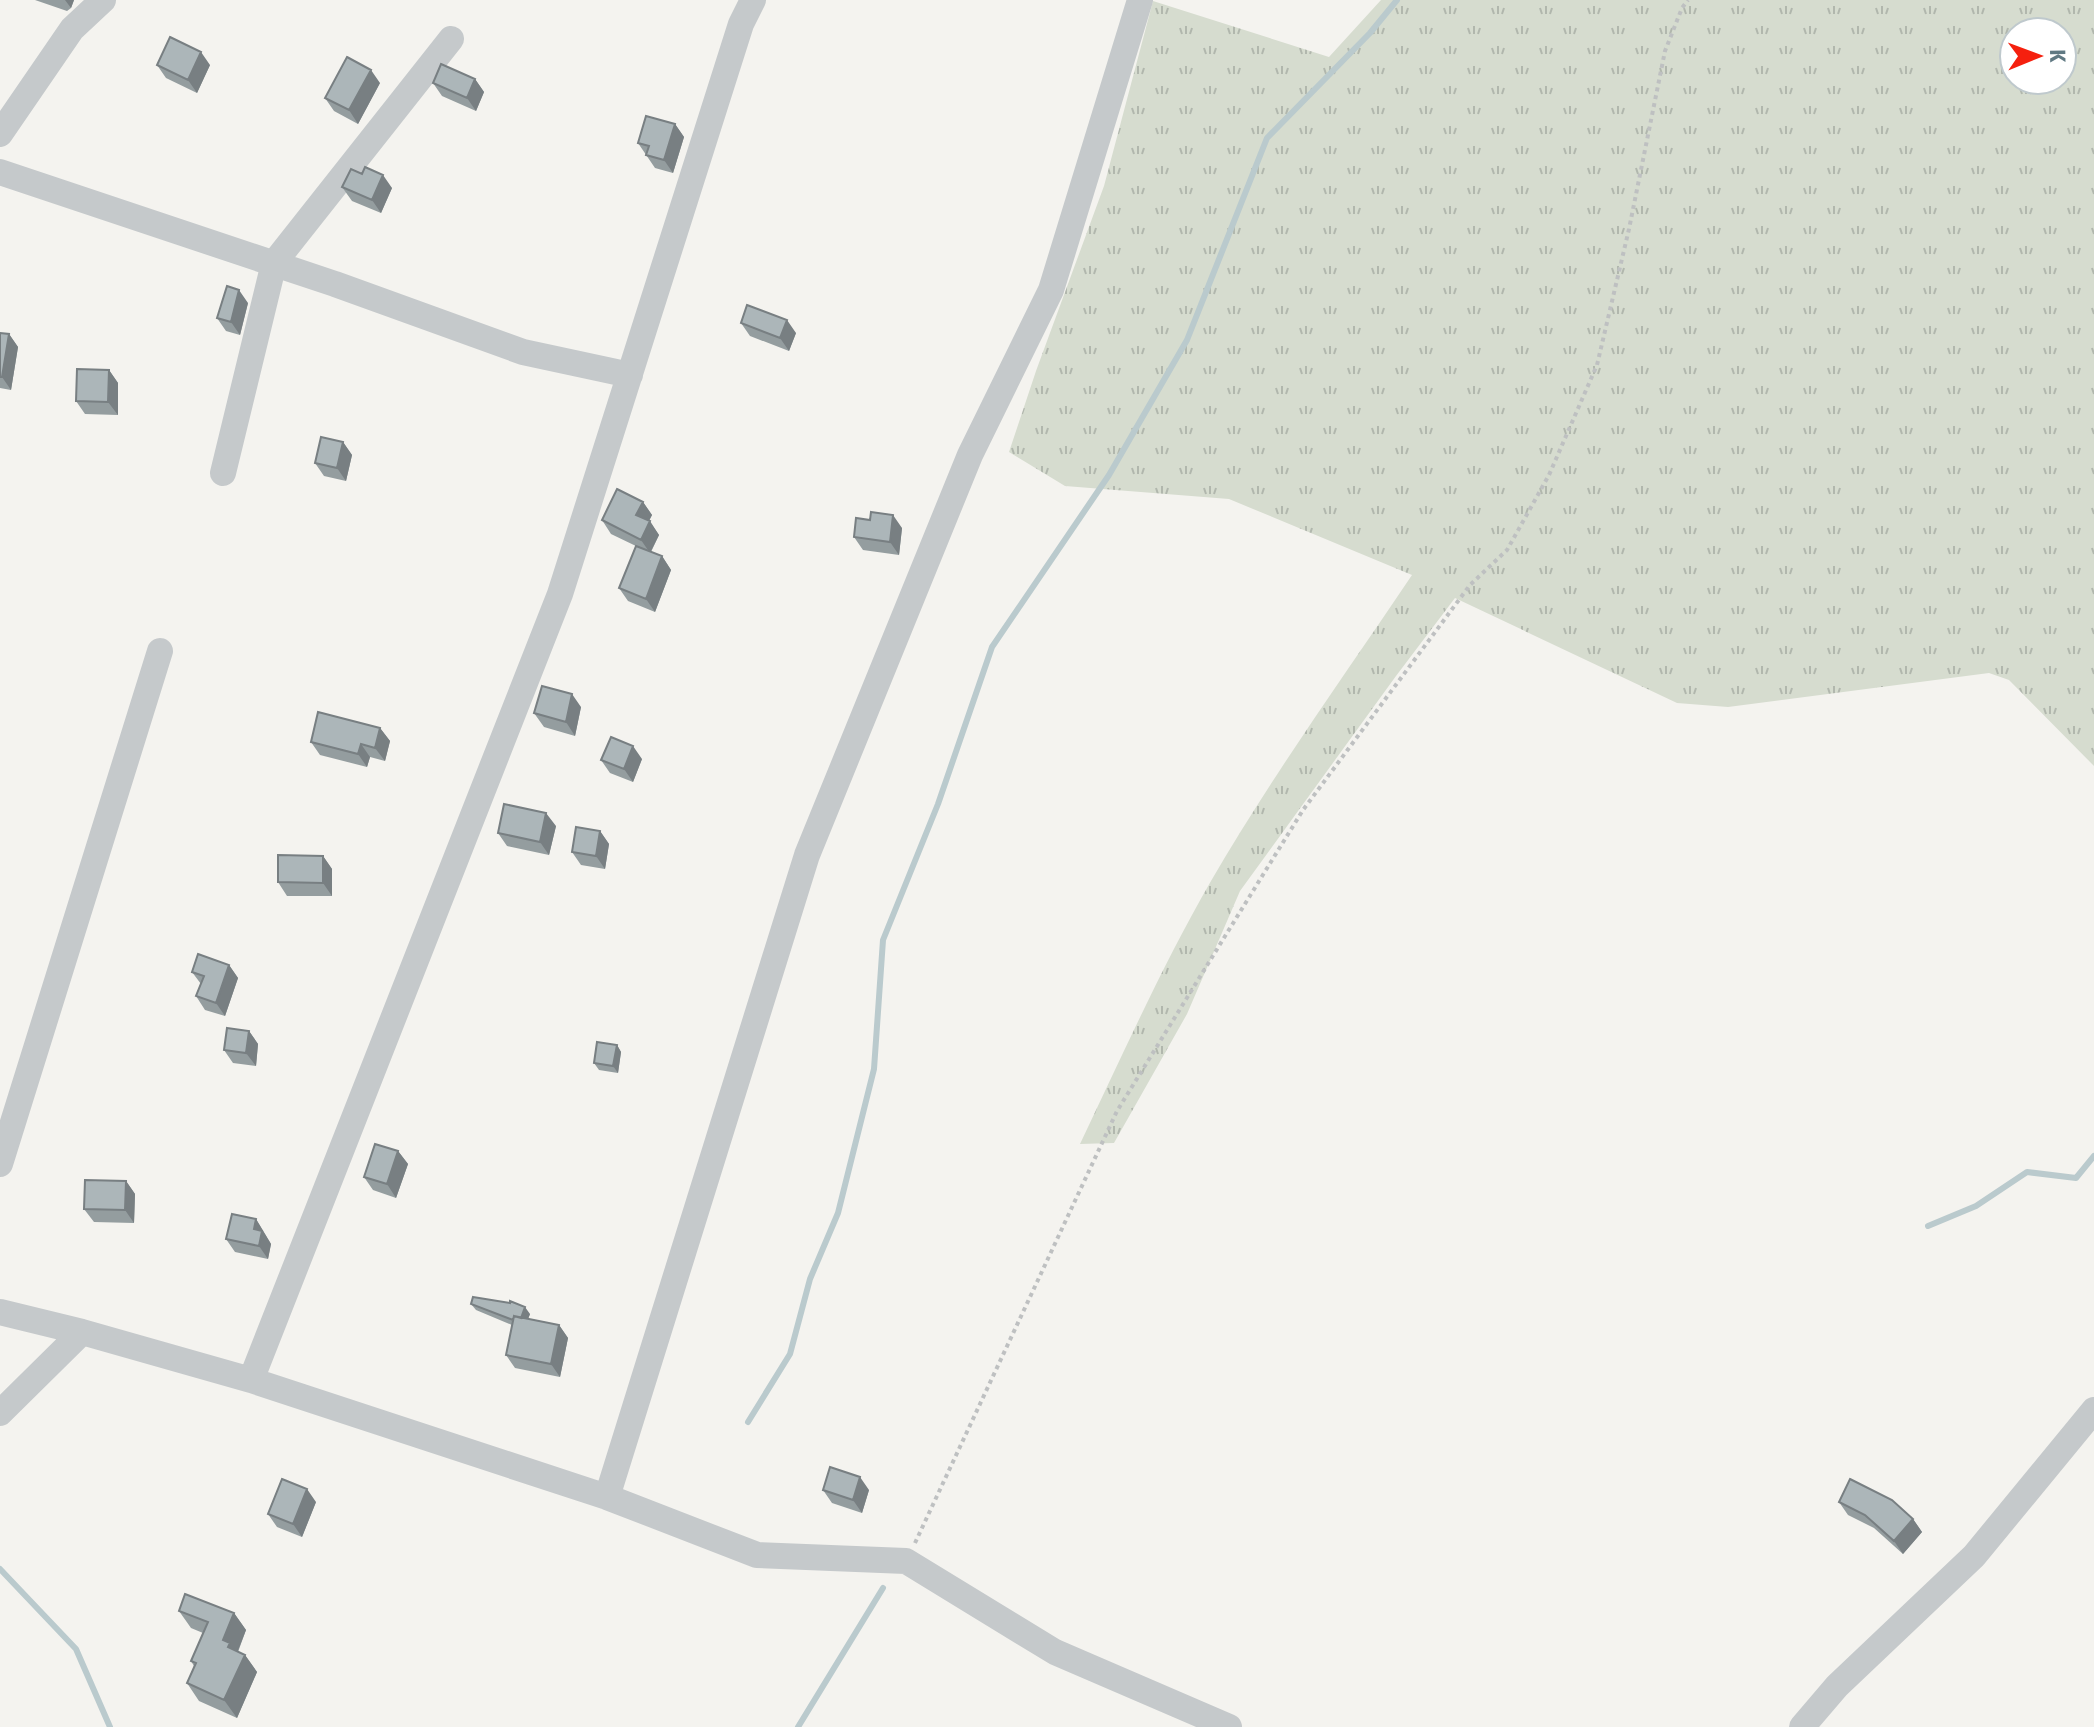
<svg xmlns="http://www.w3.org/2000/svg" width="2094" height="1727" viewBox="0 0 2094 1727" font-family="'Fira Sans Condensed',sans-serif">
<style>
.grass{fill:url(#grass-tufts);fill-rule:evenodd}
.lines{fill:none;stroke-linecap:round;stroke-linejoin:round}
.stream{stroke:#bacacd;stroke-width:6}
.path{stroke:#bec0c1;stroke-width:4;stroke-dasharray:4 4;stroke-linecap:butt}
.minor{stroke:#c5c9cb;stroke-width:26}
.wall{fill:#949d9f}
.shaded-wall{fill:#787f82}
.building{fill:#acb6b9;stroke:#787f82;stroke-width:2}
</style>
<defs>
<pattern id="grass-tufts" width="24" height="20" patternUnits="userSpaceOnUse" patternTransform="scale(2)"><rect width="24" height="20" fill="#d6dccf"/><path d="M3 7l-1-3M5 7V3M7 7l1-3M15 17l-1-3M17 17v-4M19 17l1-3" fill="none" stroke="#b1b7ad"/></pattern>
</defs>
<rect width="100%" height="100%" fill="#f4f3ef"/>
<path class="grass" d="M1381,0H2094V766L2009,680L1989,673L1728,707L1677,703L1455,598L1396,676L1240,891L1187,1014L1114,1143L1080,1144C1122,1056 1162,966 1211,881C1272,776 1344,676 1412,575L1229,499L1065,486L1009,452L1036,371L1104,186L1153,1L1329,57ZM2014,32H2062V80H2014Z"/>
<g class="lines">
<path class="stream" d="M1928,1226L1976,1206L2027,1172L2076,1178L2094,1156
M748,1422L790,1354L810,1279L838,1213L874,1069L883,940L938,804L992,647L1109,475L1187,340L1267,138L1370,33L1397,0
M0,1569L76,1649L110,1727
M798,1727L883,1588"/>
<path class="path" d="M915,1543L1117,1111L1303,810L1470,585L1507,550L1549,475L1597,365L1629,229L1665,51L1682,8L1688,0"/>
<path class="minor" d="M0,134L72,29L103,0
M0,172L335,284L523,352L630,375
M223,473L274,263L451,39
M0,1164L160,651
M0,1312L82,1332L251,1380L607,1497L757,1555L906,1561L1055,1652L1229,1727
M251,1380L560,594L741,24L753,0
M0,1413L82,1332
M607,1497L807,855L970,455L1051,290L1140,0
M1802,1727L1837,1686L1974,1556L2094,1410"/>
</g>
<path class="wall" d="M35,0H74L71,8L67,11Z
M157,65H210L197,93L166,78Z
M475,79L484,92L476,111L442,96L433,83Z
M380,83L358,124L334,111L325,98Z
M675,124L684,137L673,173L655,168L638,143Z
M362,174L392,188L381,213L352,201L342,187Z
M248,303L240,335L226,331L217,318Z
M741,323L796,333L789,351L750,336Z
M0,333L9,334L18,347L11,390L0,388Z
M109,370L118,383V415L85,414L76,401Z
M343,442L352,455L346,481L324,476L315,463Z
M643,502L652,515L649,521L659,535L651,552L662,556L671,570L655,612L628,601L619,588L638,547L611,534L602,520Z
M870,520L902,528L899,555L863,550L854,537Z
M581,707L575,736L544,727L534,713Z
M380,728L390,741L385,761L370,757L367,767L320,755L311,742Z
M642,759L633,782L610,773L601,760Z
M556,826L549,855L507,846L498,833Z
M600,831L609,844L605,869L581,865L572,852Z
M323,856L332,869V896H287L278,882Z
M229,965L238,978L225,1016L205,1010L196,996L201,984L192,972Z
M249,1031L258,1044L256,1066L233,1063L224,1050Z
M617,1045L621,1052L618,1073L599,1070L594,1063Z
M398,1151L408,1164L396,1198L373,1190L364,1177Z
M126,1181L135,1194L134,1223L94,1222L84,1209Z
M256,1219L271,1244L268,1259L235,1252L226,1239Z
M471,1304L530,1314L528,1319L559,1325L568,1338L560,1377L515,1368L506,1355L512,1325L476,1310Z
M823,1490H869L862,1513L832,1503Z
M316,1502L302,1537L277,1527L268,1514Z
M1839,1502L1913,1519L1922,1532L1903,1554L1874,1528L1848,1515Z
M179,1611L234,1613L246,1630L238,1652L245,1655L257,1672L237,1718L199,1701L187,1683L194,1666L191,1661L203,1633L191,1628Z"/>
<path class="shaded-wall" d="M65,0H74L71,8Z
M201,52L210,65L197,93L188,80Z
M371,70L380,83L358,124L349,110Z
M475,79L484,92L476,111L467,98Z
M675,124L684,137L673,173L664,160Z
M383,175L392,188L381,213L372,200Z
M239,290L248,303L240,335L231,322Z
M787,320L796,333L789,351L780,338Z
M9,334L18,347L11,390L2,377Z
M109,370L118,383V415L108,402Z
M343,442L352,455L346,481L337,468Z
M643,502L652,515L645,528L636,515Z
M893,515L902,528L899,555L890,542Z
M650,521L659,535L650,553L641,540Z
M662,556L671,570L655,612L646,599Z
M572,694L581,707L575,736L566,722Z
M380,728L390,741L385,761L375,748Z
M361,744L370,757L367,767L358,754Z
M633,746L642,759L633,782L624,769Z
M546,813L556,826L549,855L540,842Z
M600,831L609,844L605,869L596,856Z
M323,856L332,869V896L323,883Z
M229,965L238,978L225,1016L216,1003Z
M249,1031L258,1044L256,1066L246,1053Z
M617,1045L621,1052L618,1073L613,1066Z
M398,1151L408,1164L396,1198L387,1184Z
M126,1181L135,1194L134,1223L125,1210Z
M256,1219L271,1244L268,1259L259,1246L254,1229Z
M525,1307L530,1314L524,1329L519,1323Z
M559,1325L568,1338L560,1377L551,1364Z
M860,1477L869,1490L862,1513L853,1500Z
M307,1489L316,1502L302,1537L293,1524Z
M1913,1519L1922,1532L1903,1554L1894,1541Z
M234,1613L246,1630L237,1653L245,1655L257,1672L237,1718L224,1700L223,1640Z"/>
<path class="building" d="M170,37L201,52L188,80L157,65Z
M347,57L371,70L349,110L325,98Z
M441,64L475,79L467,98L433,83Z
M646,116L675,124L664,160L646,155L649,146L638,143Z
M365,167L383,175L372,200L342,187L351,169L362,174Z
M227,286L239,290L231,322L217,318Z
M747,305L787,320L780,338L741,323Z
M0,333L9,334L2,377H0Z
M77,369L109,370L108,402L76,401Z
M321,437L343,442L337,468L315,463Z
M617,489L643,502L636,515L650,521L641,540L602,520Z
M871,512L893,515L890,542L854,537L856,518L870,520Z
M636,546L662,556L646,599L619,588Z
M542,686L572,694L566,722L534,713Z
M318,712L380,728L375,748L361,744L358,754L311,742Z
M611,737L633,746L624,769L601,760Z
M504,804L546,813L540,842L498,833Z
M576,827L600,831L596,856L572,852Z
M278,855L323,856V883L278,882Z
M198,954L229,965L216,1003L196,996L204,976L192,972Z
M227,1028L249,1031L246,1053L224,1050Z
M597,1042L617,1045L613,1066L594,1063Z
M375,1144L398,1151L387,1184L364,1177Z
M85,1180L126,1181L125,1210L84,1209Z
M232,1214L256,1219L254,1229L262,1231L259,1246L226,1239Z
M473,1297L510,1303V1301L525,1307L521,1318L514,1316L513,1320L471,1304Z
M514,1316L559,1325L551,1364L506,1355Z
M830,1467L860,1477L853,1500L823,1490Z
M282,1479L307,1489L293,1524L268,1514Z
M1850,1479L1892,1500L1913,1519L1894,1541L1865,1515L1839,1502Z
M185,1594L234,1613L223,1640L230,1643L228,1647L245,1655L224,1700L187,1683L196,1663L191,1661L208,1622L179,1611Z"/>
<g transform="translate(2038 56) rotate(89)"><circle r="38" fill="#ffffff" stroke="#bfc9cd" stroke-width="2"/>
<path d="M0-6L14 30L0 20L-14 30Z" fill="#f5200e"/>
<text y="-12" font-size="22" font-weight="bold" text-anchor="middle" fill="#607983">K</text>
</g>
</svg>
